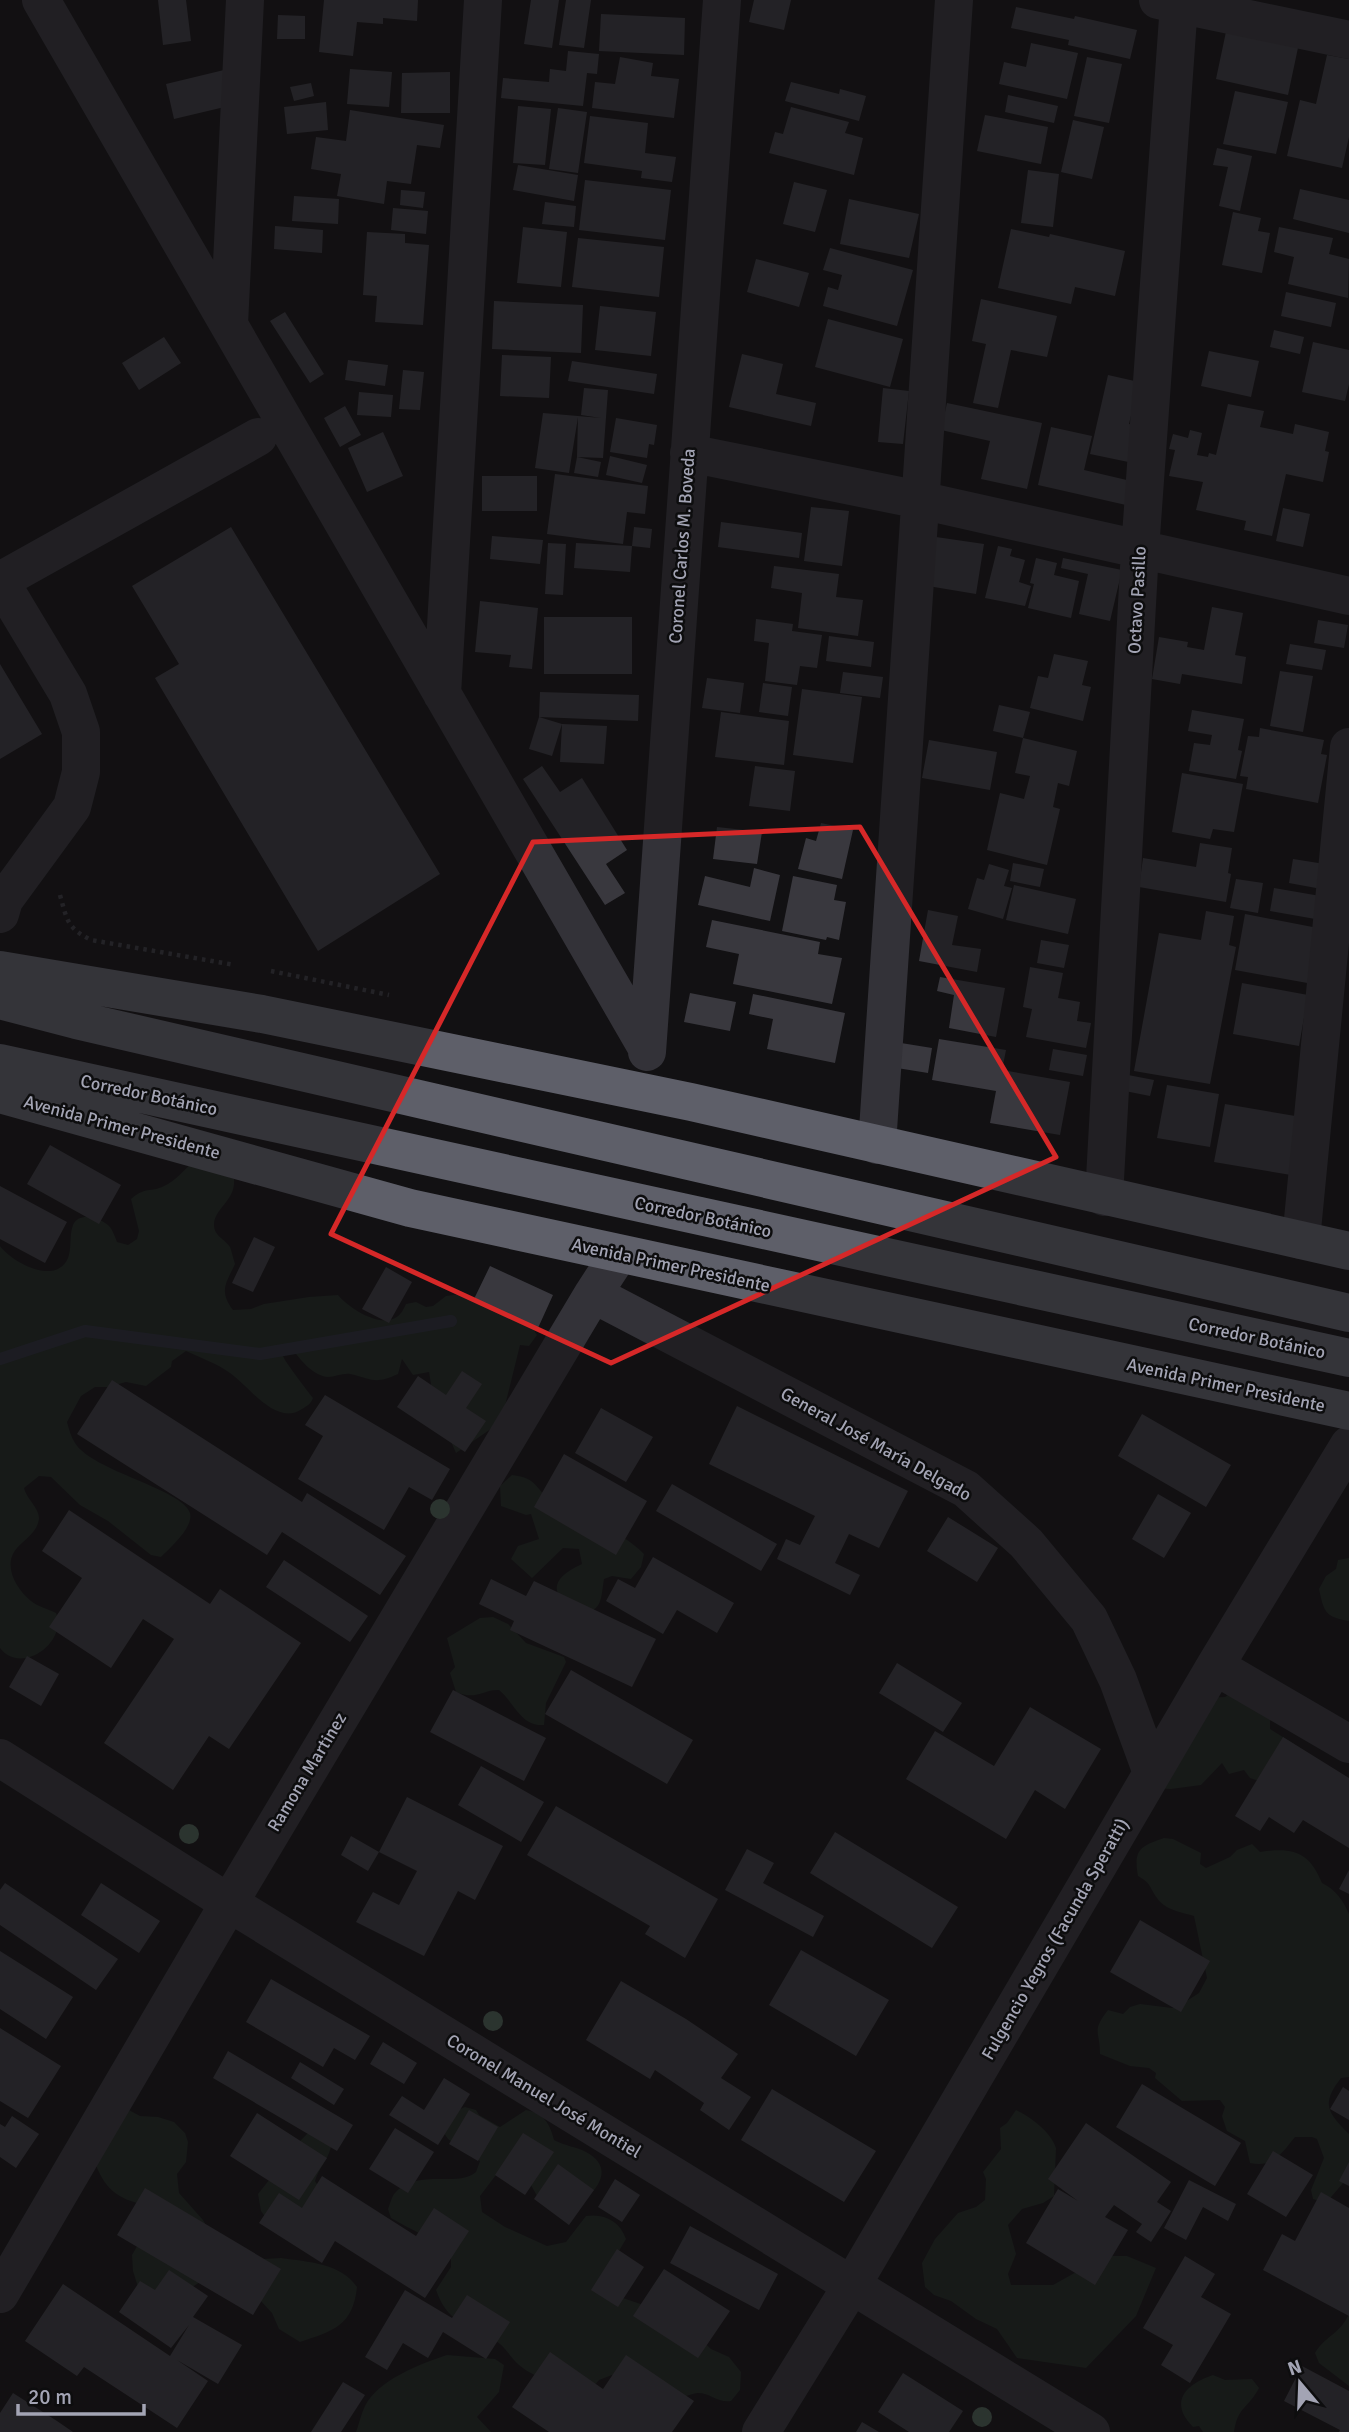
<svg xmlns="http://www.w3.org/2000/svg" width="1349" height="2432" viewBox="0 0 1349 2432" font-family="Signika,sans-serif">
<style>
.green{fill:#1e2620}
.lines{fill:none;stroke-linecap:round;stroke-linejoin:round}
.stream{stroke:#282c37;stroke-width:12}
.building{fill:#39383e}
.path{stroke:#38393f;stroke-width:4.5;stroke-dasharray:3.5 5;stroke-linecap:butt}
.minor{stroke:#333238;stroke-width:38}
.highway{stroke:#5e5f69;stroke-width:38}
.tree{fill:#4b5f52}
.marked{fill:none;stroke:#d62828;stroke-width:5;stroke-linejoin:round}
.labels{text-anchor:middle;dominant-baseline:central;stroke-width:5;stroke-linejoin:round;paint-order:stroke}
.street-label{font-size:18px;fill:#a3a4b4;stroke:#0d0d0e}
</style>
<rect width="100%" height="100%" fill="#121113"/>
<path class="green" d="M192,1163L234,1179C236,1201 214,1208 214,1225C214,1236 225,1239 230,1247C232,1252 233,1258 235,1264C227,1282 218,1290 233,1310L251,1309L264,1304L309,1297L338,1295C349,1308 378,1327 395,1318C401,1315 403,1310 406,1304L416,1302L426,1307L433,1306L446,1296L461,1294L496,1311L521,1317L527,1320L537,1335L529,1346L520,1345L501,1422L456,1453L434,1403L429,1372L413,1375L402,1359L398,1374C374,1385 373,1379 350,1374C343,1373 335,1377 328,1377C314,1376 301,1361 294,1351L283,1356C285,1362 307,1390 313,1398C311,1404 307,1406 302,1409C276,1427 249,1386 230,1373C216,1363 201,1358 186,1351L172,1361L171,1367L146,1386L126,1382L108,1387H95L81,1396L67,1422C69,1429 71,1437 75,1443C92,1471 183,1489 190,1513C194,1527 170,1548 161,1557L151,1555L108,1521L80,1505L51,1477L39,1476L24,1488C26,1498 39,1508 39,1518C38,1532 25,1539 17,1548C2,1565 16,1589 31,1601C37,1606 48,1609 56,1613C68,1642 21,1676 0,1648V1246C13,1263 56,1286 68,1258C72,1248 69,1235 73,1225C79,1211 102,1218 110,1227C113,1231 115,1237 117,1242L128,1245L137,1239L139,1231L131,1199C146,1186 150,1193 164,1186C175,1181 183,1171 192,1163Z
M512,1475C539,1478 534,1489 552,1501C582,1520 620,1529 644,1554L641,1567L631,1579L612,1576L604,1579C600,1605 603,1607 578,1618C552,1594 546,1581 582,1564L579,1549L563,1548L532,1578L511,1559L518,1546L539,1539L531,1514L526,1515L501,1506L500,1486Z
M1349,1558V1621C1325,1617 1324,1612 1319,1589L1326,1576L1336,1569L1338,1560Z
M493,1617L508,1624L526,1643L564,1657L566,1662L546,1703L544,1725C521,1727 514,1702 499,1690C484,1689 476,1701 456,1692L450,1673L455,1667L447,1638L480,1618Z
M1231,1693L1270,1707V1729L1294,1744L1262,1782L1250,1778L1244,1770L1229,1774L1222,1763L1201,1785L1171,1789L1148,1788L1198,1698L1225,1697Z
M1164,1838L1173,1839L1201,1853L1200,1864L1206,1868L1230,1857L1237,1850L1252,1844L1260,1852C1294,1847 1309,1852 1322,1883C1336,1890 1343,1900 1349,1914V2077L1341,2078C1321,2104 1327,2112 1349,2134V2176L1326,2203L1313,2199L1311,2190L1324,2158L1317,2139L1312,2137H1295C1282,2153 1273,2168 1250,2163L1245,2141L1227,2131L1222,2116L1225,2107L1220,2100L1182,2101L1155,2078L1156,2073L1149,2068L1130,2066L1100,2054C1100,2030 1091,2032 1108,2010L1123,2014L1130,2007L1140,2004L1172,2008L1179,2006L1199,1993L1207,1978L1194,1916C1181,1912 1165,1910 1157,1898C1149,1887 1152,1884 1138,1876C1133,1849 1141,1846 1164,1838Z
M465,2107L476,2110L479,2115L500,2127L526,2110C544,2113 550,2124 554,2140C565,2146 577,2147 586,2152C617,2169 595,2192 578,2206L537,2196L531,2185L499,2171L480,2196L482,2212L505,2227L547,2246L566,2242L586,2216C604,2213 620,2221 626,2239L616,2256L620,2297L655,2309L691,2330L711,2349L729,2357L741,2372L740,2390L731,2401C718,2403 710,2393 698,2393C689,2394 679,2399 670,2402L612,2375L599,2380L590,2391C568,2385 537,2381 519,2365C512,2359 507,2350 500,2344C474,2322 450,2330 436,2290L451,2267V2252C432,2238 411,2230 391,2218L388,2209C390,2204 392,2196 395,2193C417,2168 459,2188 476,2172L480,2161L448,2139L442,2130L455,2111Z
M127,2109L140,2116L158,2117L174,2122L185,2133L188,2142L186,2162L177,2174L179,2193L203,2220L211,2234L208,2277L178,2296L138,2287L133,2271L132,2255L147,2229L146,2205C116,2199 104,2188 94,2160Z
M1016,2110C1031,2117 1051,2132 1056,2148L1054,2196L1043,2203L1022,2209L1008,2225L1016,2254L1008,2274L1011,2285H1053L1105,2256H1127L1156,2268L1136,2316L1086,2368L1017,2358L997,2329L976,2319L951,2301L934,2295L925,2287L922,2263L935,2239L958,2213L976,2207L985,2200L986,2179L983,2172L1001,2149L1000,2128L1007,2123Z
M307,2134H318L331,2147C327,2162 319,2167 315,2181L329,2203L268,2221L261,2211L258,2194L300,2141Z
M281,2258C308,2262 341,2263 357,2287C353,2326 333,2331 300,2342L279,2329L272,2313L259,2299L264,2259Z
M1349,2314V2386L1319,2363L1315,2353C1325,2336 1340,2334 1349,2314Z
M447,2355L495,2359L504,2365L499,2392L477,2417L491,2432H356C359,2424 361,2414 365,2406C378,2380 420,2364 447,2355Z
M1213,2375L1225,2380L1252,2379L1259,2388C1248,2409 1238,2406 1234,2432H1203L1199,2426L1193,2427C1168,2402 1186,2384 1213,2375Z"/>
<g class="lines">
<path class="stream" d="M0,1359L85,1331L260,1354L451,1321"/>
</g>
<path class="building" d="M158,0H186L191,41L163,45Z
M324,0H418L417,21L383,18V24L357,22L353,56L319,52Z
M531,0H559L552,48L524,44Z
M566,0H591L584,48L559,45Z
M754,0H791L784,30L749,22Z
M1016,7L1074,19L1075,16L1137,30L1130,59L1068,45L1069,40L1011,28Z
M601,14L685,18L684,55L599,51Z
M278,15L305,16V39H277Z
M1227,27L1299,43L1288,95L1216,79Z
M1031,43L1078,53L1067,99L999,84L1004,62L1026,67Z
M568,51L599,54L597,74L587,73L583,106L501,98L503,78L549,82L550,69L566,71Z
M1327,55L1349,59V137L1342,168L1287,156L1300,100L1316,104Z
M620,57L653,63L651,76L679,79L674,118L592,108L595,82L615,84Z
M1087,57L1122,64L1109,123L1074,116Z
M350,69L392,72L389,107L347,104Z
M224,70L233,105L174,119L166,84Z
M450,72V113H401L402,73Z
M791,82L839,94L840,89L866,96L859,121L785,101Z
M311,83L314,96L294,101L290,87Z
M1235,91L1288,102L1276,154L1223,144Z
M1008,95L1058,106L1054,123L1005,112Z
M326,102L328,130L287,134L284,107Z
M518,106L551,109L545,165L513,163Z
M791,107L849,122L845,133L863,138L854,175L769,153L775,132L783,134Z
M558,108L587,112L578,173L549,169Z
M350,110L444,125L440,148L417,145L411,184L387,181L384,204L337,196L341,174L311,169L316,137L346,141Z
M985,115L1048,127L1041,164L977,151Z
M590,116L648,123L645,153L676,157L672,182L641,178L642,171L584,163Z
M1073,120L1104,127L1092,179L1061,172Z
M1217,148L1252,156L1240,211L1219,206L1228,167L1213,165Z
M518,165L578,175L574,201L513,190Z
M1028,170L1059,174L1053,227L1021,223Z
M585,180L671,190L665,240L579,230Z
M794,182L827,190L815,232L783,224Z
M1300,189L1349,200V233L1293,219Z
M401,190L425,192L423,208L400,205Z
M294,196L339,199L338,224L292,221Z
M849,199L919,214L909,258L840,244Z
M545,202L576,206L574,227L542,224Z
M393,208L428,211L426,234L391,230Z
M1233,212L1261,218L1258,231L1270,233L1262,273L1222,265Z
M275,226L323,230L322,253L274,249Z
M523,227L567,232L561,287L517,283Z
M1279,227L1333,238L1329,254L1349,259L1348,298L1288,284L1294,257L1274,252Z
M1011,229L1049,237L1050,234L1125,251L1115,296L1075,287L1071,304L998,288Z
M367,232L405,234V243L429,245L423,325L375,322L377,296L363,295Z
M578,238L664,247L659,297L572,287Z
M830,248L913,270L897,326L823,306L828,287L838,290L842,275L823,270Z
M756,259L809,273L799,307L747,292Z
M1286,292L1336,303L1331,327L1281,316Z
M981,299L1057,316L1047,357L1011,350L998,408L973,403L986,344L972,341Z
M494,301L583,305L581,353L492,349Z
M600,306L656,312L651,356L595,350Z
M285,312L324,374L310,383L270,321Z
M828,319L903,339L890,387L815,367Z
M1274,330L1304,337L1300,354L1270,347Z
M164,337L181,363L139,390L122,363Z
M1313,342L1349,350V384L1345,401L1302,392Z
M1209,351L1259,361L1251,397L1201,386Z
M742,354L783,364L776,394L816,403L811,426L729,407Z
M502,355L551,357L549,398L500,396Z
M348,360L388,365L385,386L345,380Z
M572,361L657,374L654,394L568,381Z
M403,370L424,372L420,410L399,409Z
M1108,375L1139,382L1129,424L1146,428L1138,464L1090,454Z
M584,388L608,390L603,458L577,457L578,417L569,473L535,468L543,413L601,418L581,415Z
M883,388L909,391L903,444L878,442Z
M359,392L393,395L391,417L357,415Z
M947,403L1042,423L1027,489L981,479L990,441L941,430Z
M1228,404L1264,411L1260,427L1293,434L1295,424L1329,432L1325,451L1329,452L1323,482L1286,474L1272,536L1244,530L1246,521L1196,510L1203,482L1169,476L1175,450L1169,449L1173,434L1188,438L1190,430L1202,433L1197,455L1208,457L1209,453L1216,455Z
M345,406L361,435L340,447L324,418Z
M616,418L657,425L654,445L649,444L647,458L610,452Z
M1051,427L1092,436L1084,470L1131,481L1126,505L1038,485Z
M383,432L403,476L367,492L348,448Z
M610,456L647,465L642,483L606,475Z
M577,457L601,462L598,477L574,473Z
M555,474L648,486L645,514L627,512L623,544L547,534Z
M482,476H537V511H482Z
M811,507L849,511L842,566L804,561Z
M1283,508L1310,514L1303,547L1276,541Z
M721,522L802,533L799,558L718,547Z
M231,527L440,874L318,951L155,678L179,664L132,586Z
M634,527L652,529L650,548L632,546Z
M492,536L543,540L540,564L490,559Z
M936,537L984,544L976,594L928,586Z
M548,543L566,544L563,595L545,594Z
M576,543L632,546L630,572L574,568Z
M998,546L1012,549L1010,556L1025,560L1019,582L1031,586L1025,606L985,598Z
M1036,558L1057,563L1054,575L1079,581L1071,618L1028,608L1034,584L1030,583Z
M1063,558L1122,570L1110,621L1079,614L1088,574L1061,568Z
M774,566L839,574L836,597L863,600L858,636L798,628L802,593L771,588Z
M480,601L538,608L532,669L509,667L511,655L475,652Z
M1212,607L1243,613L1235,655L1246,657L1242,684L1182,674L1180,684L1152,679L1159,637L1188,642L1187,647L1204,650Z
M544,617H632V674H544Z
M756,619L793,624L792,631L822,635L817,668L800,666L797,685L765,681L769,643L754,641Z
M1318,620L1348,625L1344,648L1314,643Z
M829,636L874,642L871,667L826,661Z
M1290,644L1326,650L1322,670L1286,664Z
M1054,654L1088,661L1082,685L1091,687L1083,721L1030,708L1038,676L1048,678Z
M0,664L42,734L0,759Z
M1280,671L1313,676L1303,732L1270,726Z
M843,672L883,677L880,698L840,693Z
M707,678L744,683L740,713L702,708Z
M763,683L792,687L788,716L759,712Z
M802,689L862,697L853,763L793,755Z
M540,692L639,695L638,721L539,717Z
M999,705L1030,712L1023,738L993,731Z
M1192,710L1244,719L1238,750L1242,751L1236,779L1189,771L1194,743L1210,745L1212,735L1188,731Z
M721,712L789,721L784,765L715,757Z
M539,717L562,724L607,726L604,764L560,762L562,724L552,756L529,749Z
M1260,728L1324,740L1321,754L1327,755L1318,803L1246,789L1248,777L1240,776L1248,736L1259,737Z
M1023,738L1077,751L1069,786L1058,783L1053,807L1060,809L1047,865L987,850L1000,793L1024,799L1030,776L1015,773Z
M929,740L997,752L990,790L922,778Z
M542,766L560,792L582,778L627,850L606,864L625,893L605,905L523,779Z
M755,766L795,771L790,811L749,806Z
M1182,773L1243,784L1234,832L1213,829L1210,839L1172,832Z
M821,823L853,830L842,879L798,869L806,838L816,841Z
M717,827L762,832L757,864L713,859Z
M1200,843L1232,848L1228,873L1231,874L1226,902L1139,887L1143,858L1196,867Z
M1293,859L1331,865L1327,890L1289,883Z
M1013,863L1044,869L1040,887L1010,881Z
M989,864L1009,870L1004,886L1012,888L1003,919L968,909L977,878L984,880Z
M754,868L780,875L770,921L698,905L705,876L750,887Z
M793,876L837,885L834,900L846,902L839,940L827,937L826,940L782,931Z
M1236,879L1263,883L1258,913L1230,908Z
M1014,885L1076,899L1068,934L1006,920Z
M1274,888L1326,897L1321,920L1270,911Z
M928,910L958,916L952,945L981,949L977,972L919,961Z
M1206,911L1234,916L1229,945L1236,947L1210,1084L1134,1071L1159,933L1201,940Z
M1245,914L1323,929L1313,984L1235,970Z
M712,920L820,942L818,954L842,958L832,1004L733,984L739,954L706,947Z
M1041,940L1069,945L1064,968L1037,963Z
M1030,967L1063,973L1058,998L1080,1002L1077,1021L1091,1023L1086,1048L1026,1037L1032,1009L1023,1007Z
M940,977L1005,988L996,1037L949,1028L954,995L937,991Z
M1242,983L1308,995L1299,1046L1233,1034Z
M690,993L736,1002L730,1031L684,1022Z
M753,994L845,1013L835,1063L767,1049L773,1019L749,1014Z
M939,1039L1006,1050L1002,1070L1070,1082L1060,1135L990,1123L996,1091L932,1080Z
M901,1043L932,1048L928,1073L897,1068Z
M1053,1049L1087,1055L1083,1076L1049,1070Z
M1128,1075L1154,1080L1150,1096L1125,1091Z
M1167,1085L1219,1094L1210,1147L1157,1138Z
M1225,1104L1307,1118L1297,1176L1214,1162Z
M50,1145L121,1185L99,1224L27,1184Z
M0,1186L67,1222L45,1263L0,1239Z
M254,1237L275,1247L253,1292L232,1283Z
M490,1266L553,1295L538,1328L474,1299Z
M386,1267L412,1282L389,1323L362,1309Z
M462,1371L482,1384L466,1408L486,1421L465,1452L397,1407L418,1376L446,1395Z
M112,1380L302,1502L307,1493L406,1556L380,1595L282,1532L267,1555L77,1434Z
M325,1395L450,1469L432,1500L409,1487L384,1530L298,1479L323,1436L305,1425Z
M737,1406L908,1491L879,1548L849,1534L835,1563L860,1575L850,1595L777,1559L786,1539L800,1545L815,1516L709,1464Z
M601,1408L653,1437L626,1482L575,1453Z
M1142,1414L1231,1465L1206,1507L1118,1456Z
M564,1454L647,1501L616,1555L534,1507Z
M672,1484L777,1544L761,1571L656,1511Z
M1158,1494L1191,1513L1164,1558L1132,1539Z
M69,1510L210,1604L220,1589L301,1643L229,1749L209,1736L173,1790L104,1743L174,1639L143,1619L111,1668L49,1627L82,1578L42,1551Z
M948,1517L998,1548L977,1582L927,1551Z
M653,1557L734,1603L717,1633L677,1610L663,1634L606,1601L618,1579L635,1588Z
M284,1560L368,1616L350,1642L266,1587Z
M491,1579L526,1596L534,1581L656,1639L632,1687L510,1630L514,1621L479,1604Z
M27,1656L59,1674L41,1706L9,1687Z
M897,1663L962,1703L943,1732L879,1693Z
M571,1670L693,1740L667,1784L545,1714Z
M453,1690L546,1738L524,1781L430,1732Z
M1030,1707L1101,1749L1065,1809L1035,1790L1006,1839L906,1779L935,1731L994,1766Z
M1283,1737L1349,1778V1848L1303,1820L1294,1833L1269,1817L1260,1831L1235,1816Z
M481,1766L544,1802L521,1842L458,1805Z
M407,1797L503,1846L475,1900L458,1891L424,1956L356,1922L373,1892L399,1905L417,1871L379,1852Z
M556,1806L718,1899L685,1958L645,1934L650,1926L527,1855Z
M835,1832L958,1907L932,1948L810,1873Z
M351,1836L379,1852L368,1871L341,1855Z
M747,1849L774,1863L763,1883L824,1916L813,1937L725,1890Z
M1349,1870V1894L1339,1889Z
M5,1883L118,1959L96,1990L0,1925V1890Z
M101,1883L160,1921L139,1953L81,1915Z
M1140,1920L1210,1961L1181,2012L1110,1972Z
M801,1950L889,2000L856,2056L769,2005Z
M0,1951L73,1997L46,2039L0,2009Z
M271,1979L370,2036L355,2060L334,2048L323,2067L246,2022Z
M621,1981L686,2019L738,2054L721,2078L751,2097L729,2130L700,2110L704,2103L655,2070L650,2079L586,2040Z
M0,2028L61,2066L28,2118L0,2101Z
M383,2042L417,2063L404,2084L370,2064Z
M228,2051L353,2125L337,2151L213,2078Z
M300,2062L344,2089L334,2105L291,2078Z
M444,2078L470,2094L438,2145L389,2115L402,2096L424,2110Z
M1142,2084L1241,2143L1215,2186L1116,2127Z
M1343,2087L1349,2091V2120L1330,2109Z
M772,2089L876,2151L844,2202L741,2140Z
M469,2110L498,2127L478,2161L449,2144Z
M257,2113L327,2158L299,2200L230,2156Z
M12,2116L39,2134L16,2168L0,2157V2124L5,2127Z
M1086,2123L1171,2182L1157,2202L1171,2211L1151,2242L1136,2232L1142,2224L1114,2205L1105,2217L1128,2230L1095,2285L1026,2243L1058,2189L1078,2201L1048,2179Z
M395,2128L434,2152L408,2193L369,2169Z
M523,2133L554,2152L525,2195L495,2175Z
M1273,2151L1313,2175L1286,2217L1247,2194Z
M1349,2162V2186L1339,2181Z
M558,2164L594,2190L569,2225L534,2199Z
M322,2176L416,2236L434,2208L469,2231L425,2298L335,2241L322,2263L259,2223L279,2193L302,2208Z
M615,2179L640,2195L622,2222L598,2207Z
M1189,2180L1236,2204L1228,2221L1203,2207L1186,2240L1164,2228Z
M145,2188L281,2269L253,2315L117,2235Z
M1321,2192L1349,2208V2316L1263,2270L1282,2234L1295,2241Z
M690,2226L778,2274L759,2310L670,2263Z
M617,2249L644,2267L618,2307L591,2290Z
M1185,2256L1215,2274L1201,2297L1231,2314L1190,2383L1161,2365L1173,2345L1143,2328Z
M664,2269L730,2311L698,2358L633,2316Z
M169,2270L208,2296L193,2317L242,2345L218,2384L177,2360L208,2381L177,2428L84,2367L77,2376L25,2341L63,2284L170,2356L189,2325L171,2348L119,2312L140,2281L155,2290Z
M405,2290L452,2318L467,2295L510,2322L486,2359L443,2332L428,2358L403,2343L387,2370L365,2357Z
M550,2352L603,2389L626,2355L694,2401L672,2432H549L512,2407Z
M1302,2366L1349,2391V2432H1339L1340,2430L1284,2401Z
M903,2373L963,2411L949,2432H909L878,2412Z
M343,2382L365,2395L341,2432H311Z
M13,2393L57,2421L73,2432H0V2413Z
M862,2422L879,2432H856Z"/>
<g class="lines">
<path class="path" d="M60,895C67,920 67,928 91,940L235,965
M271,971L389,995"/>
<path class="minor" d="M41,0L647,1048
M1158,0L1349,40
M229,324L245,0
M689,453L920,500L1349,596
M0,581L68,694L81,732V772L72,807L4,900L0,914
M0,581L258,437
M442,694L483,0
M647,1052L722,0
M877,1145L954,0
M1104,1197L1140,550L1179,4
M1301,1240L1349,747
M593,1294L966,1489L1026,1543L1089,1619L1118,1680L1152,1773
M1215,1666L1349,1744
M0,1758L229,1903L1091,2432
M0,2294L229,1903L593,1294L619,1254
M761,2432L852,2285L1215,1666L1349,1445"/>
<path class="highway" d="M0,970L262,1014L691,1102L1349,1251
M0,1000L76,1020L1349,1313
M0,1063L1349,1358
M0,1094L410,1208L1349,1411"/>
</g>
<g class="tree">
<circle cx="440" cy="1509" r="10"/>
<circle cx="189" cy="1834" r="10"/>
<circle cx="493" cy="2021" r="10"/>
<circle cx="982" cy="2417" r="10"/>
</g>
<path d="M0 0H1349V2432H0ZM860,827L1056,1157L611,1363L331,1234L533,842Z" fill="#121113" fill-opacity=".55" fill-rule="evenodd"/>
<path class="marked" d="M860,827L1056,1157L611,1363L331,1234L533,842Z"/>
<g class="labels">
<g class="street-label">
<text transform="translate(682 546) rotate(-86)">Coronel Carlos M. Boveda</text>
<text transform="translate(1137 600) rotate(-87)">Octavo Pasillo</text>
<text transform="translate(149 1095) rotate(12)">Corredor Botánico</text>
<text transform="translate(122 1127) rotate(15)">Avenida Primer Presidente</text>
<text transform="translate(703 1217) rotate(12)">Corredor Botánico</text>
<text transform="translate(671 1265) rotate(12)">Avenida Primer Presidente</text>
<text transform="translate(1257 1338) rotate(12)">Corredor Botánico</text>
<text transform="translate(1226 1385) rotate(12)">Avenida Primer Presidente</text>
<text transform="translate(876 1444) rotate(29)">General José María Delgado</text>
<text transform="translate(307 1772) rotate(-59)">Ramona Martinez</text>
<text transform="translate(1055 1939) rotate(-60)">Fulgencio Yegros (Facunda Speratti)</text>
<text transform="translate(544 2096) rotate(31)">Coronel Manuel José Montiel</text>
</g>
</g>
<g transform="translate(1300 2383) rotate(341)" stroke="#0d0d0e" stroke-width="5" paint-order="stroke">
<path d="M0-5L12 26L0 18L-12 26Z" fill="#a3a4b4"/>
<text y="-10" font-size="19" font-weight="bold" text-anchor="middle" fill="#a3a4b4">N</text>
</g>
<path d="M18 2404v10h126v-10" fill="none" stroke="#a3a4b4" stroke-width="3.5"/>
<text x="28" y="2404" font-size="21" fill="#a3a4b4" stroke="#0d0d0e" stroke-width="5" paint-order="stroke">20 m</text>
</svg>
